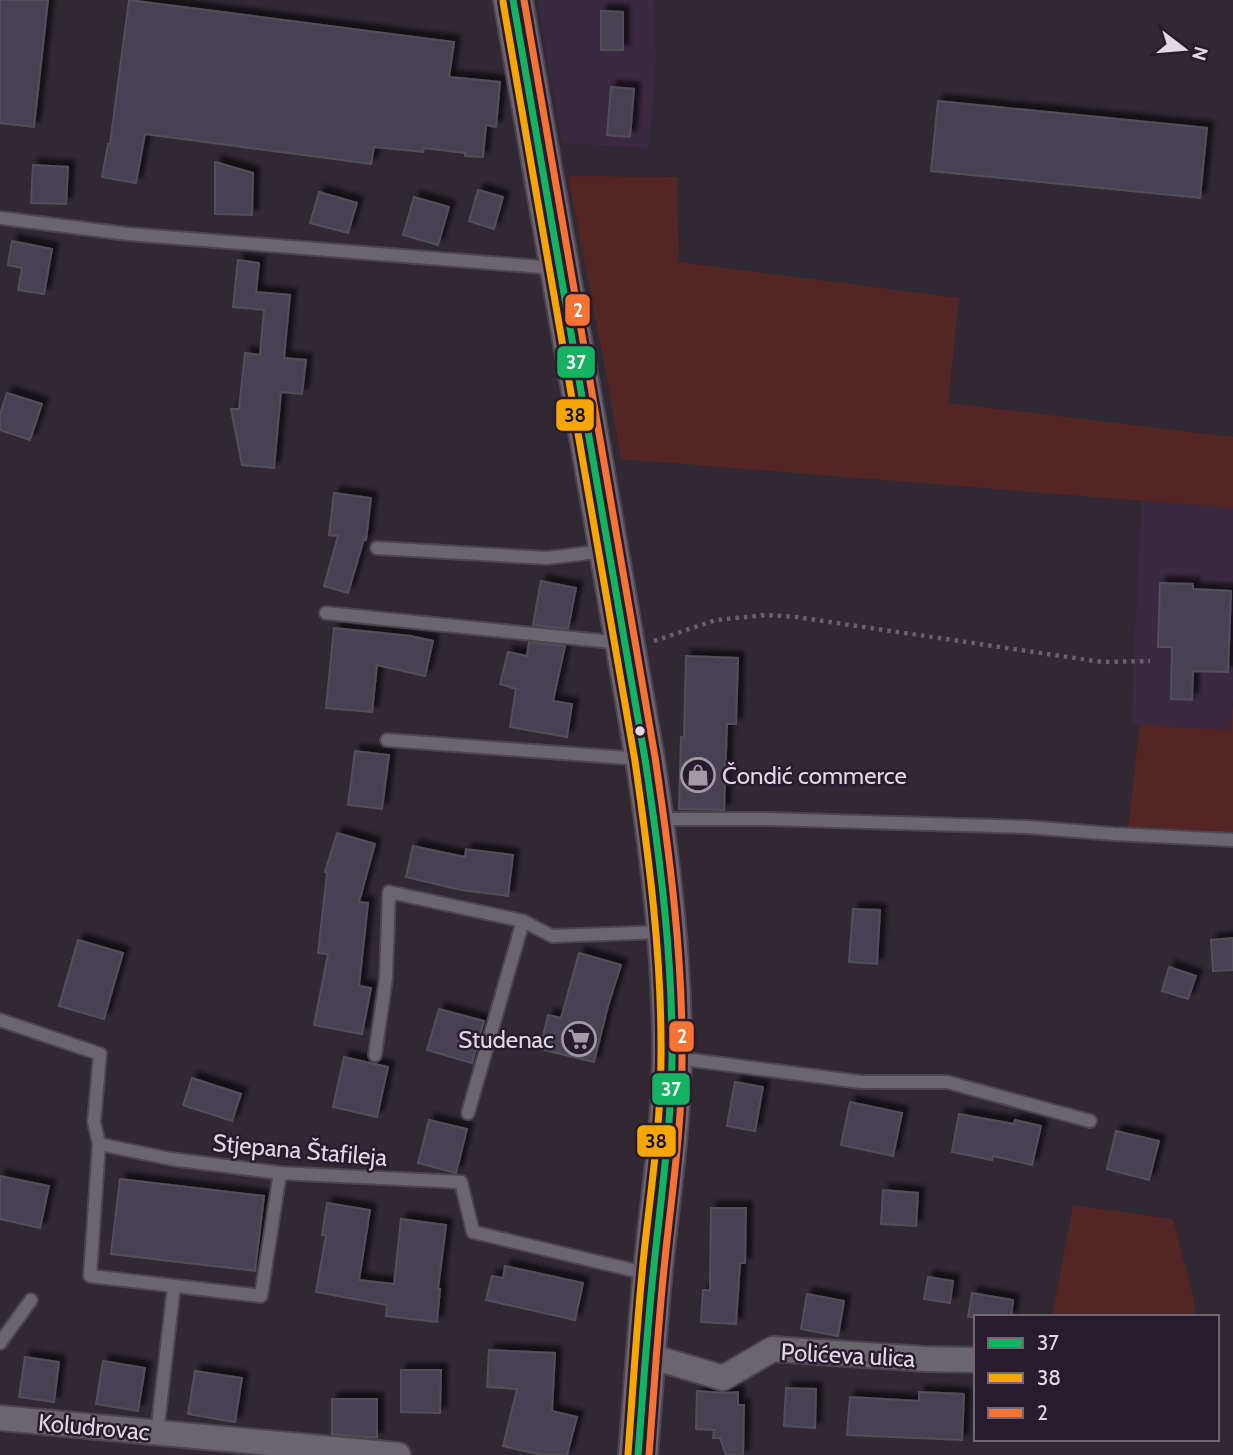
<svg xmlns="http://www.w3.org/2000/svg" width="1233" height="1455" viewBox="0 0 1233 1455" font-family="Cabin,sans-serif">
<style>
.built{fill:#3a2940}
.green{fill:#542525}
.building{fill:#464253;stroke:#53505a;stroke-width:2;filter:url(#shadow)}
.lines{fill:none;stroke-linecap:round;stroke-linejoin:round}
.service-casing{stroke:#4c454e;stroke-width:16}
.minor-casing{stroke:#4c454e;stroke-width:28}
.primary-casing{stroke:#4c454e;stroke-width:42}
.path{stroke:#67626a;stroke-width:4.5;stroke-dasharray:3.5 5;stroke-linecap:butt}
.service{stroke:#6b656e;stroke-width:12}
.minor{stroke:#6b656e;stroke-width:24}
.primary{stroke:#70636e;stroke-width:38}
.bus-1-casing{stroke:#281b2d;stroke-width:12}
.bus-2-casing{stroke:#281b2d;stroke-width:12}
.bus-3-casing{stroke:#281b2d;stroke-width:12}
.bus-1{stroke:#13b361;stroke-width:7}
.bus-2{stroke:#f7a600;stroke-width:7}
.bus-3{stroke:#f57335;stroke-width:7}
.bus-dot{fill:#e1d8e5;stroke:#281b2d;stroke-width:2.5}
.labels{text-anchor:middle;dominant-baseline:central;stroke-width:5;stroke-linejoin:round;paint-order:stroke}
.poi-label{font-size:24px;fill:#e1d8e5;stroke:#281b2d;text-anchor:start}
.street-label{font-size:24px;fill:#e1d8e5;stroke:#281b2d}
.line-badge{stroke:#281b2d;stroke-width:2.5}
.badge-label{font-size:19px;text-anchor:middle;font-weight:bold;fill:#fff}
.pale-badge-label{font-size:19px;text-anchor:middle;font-weight:bold;fill:#111}
</style>
<defs>
<filter id="shadow"><feDropShadow dx="6" dy="-6" stdDeviation="2" flood-color="#0009"/></filter>
</defs>
<rect width="100%" height="100%" fill="#302833"/>
<path class="built" d="M538,0H654L656,63L649,148L562,143Z
M1142,500L1233,508V697L1230,730L1132,724L1133,669Z"/>
<path class="green" d="M568,176L677,177L679,262L959,298L948,403L1233,437V508L621,459L605,368Z
M1233,704V833L1128,827L1140,724L1230,730Z
M1073,1205L1173,1219L1194,1300L1195,1317H1052Z"/>
<path class="building" d="M0,0H48L34,127L0,123Z
M129,0L454,42L449,77L500,82L496,127L486,125L483,157L465,156V153L424,148L423,152L374,147L371,164L145,134L136,183L102,177L108,144H110Z
M601,11L623,12V50H601Z
M611,87L634,89L630,137L607,135Z
M938,101L1207,128L1200,198L931,171Z
M215,162L253,173L252,215L215,214Z
M33,165L68,167L66,204L31,203Z
M478,190L503,197L494,229L469,221Z
M319,192L357,203L348,233L310,223Z
M414,197L449,207L438,245L403,235Z
M12,241L52,249L44,294L18,290L22,268L8,265Z
M238,260L259,263L256,292L290,295L284,358L306,360L302,394L281,392L274,468L242,465L231,409H239L245,353L260,355L264,310L233,307Z
M7,393L42,404L30,440L0,430V414Z
M334,493L371,498L366,540L364,539L348,593L324,586L338,536L329,535Z
M541,581L576,588L568,629L533,625Z
M1160,583L1193,584V589L1231,591L1228,672L1193,671L1192,700L1171,699L1172,647H1158Z
M334,628L411,636L433,641L425,676L377,665L372,712L326,708Z
M529,642L565,646L553,701L572,704L567,737L510,727L516,689L500,684L508,652L527,656Z
M686,656L738,658L736,724H727L724,810L679,809L681,737L684,738Z
M355,751L389,755L382,809L348,805Z
M337,833L375,844L359,902L368,903L359,986L371,988L362,1034L314,1025L328,954L318,953L327,873L325,872Z
M413,846L465,857L466,849L513,855L508,896L461,890L406,877Z
M853,909L880,910L877,964L849,962Z
M1233,938V970L1213,971L1211,940Z
M78,940L123,953L104,1019L59,1006Z
M579,953L621,965L608,1006L594,1062L540,1049L548,1015L561,1018Z
M1169,967L1196,976L1188,999L1162,991Z
M439,1009L484,1021L472,1063L427,1050Z
M344,1057L388,1067L377,1117L333,1107Z
M192,1078L241,1094L232,1121L183,1105Z
M735,1082L763,1087L755,1131L727,1126Z
M850,1102L902,1113L893,1156L841,1145Z
M959,1114L1014,1124L1015,1120L1041,1126L1032,1165L993,1156L992,1160L952,1152Z
M429,1120L467,1129L456,1173L418,1163Z
M1116,1131L1159,1141L1149,1180L1107,1169Z
M0,1176L49,1186L40,1228L0,1219Z
M120,1179L264,1196L255,1271L111,1254Z
M883,1190L918,1193L916,1226L881,1224Z
M327,1203L370,1210L359,1280L394,1284L401,1219L446,1225L438,1289H440L437,1322L386,1316L387,1305L316,1292L326,1235H322Z
M711,1208H746L745,1263H740L736,1324L701,1322L703,1290H710Z
M505,1266L583,1283L575,1320L486,1300L492,1276L503,1278Z
M928,1277L953,1281L950,1303L924,1299Z
M972,1293L1013,1300L1011,1317H968Z
M807,1294L844,1301L838,1336L801,1329Z
M489,1350L555,1353L552,1411L577,1417L567,1455H541L503,1446L517,1389L487,1387Z
M25,1357L59,1362L54,1402L19,1397Z
M103,1361L145,1368L138,1411L96,1404Z
M401,1370H441L440,1413L401,1412Z
M195,1371L242,1378L235,1422L188,1414Z
M786,1388L816,1389L815,1428L784,1426Z
M697,1391L724,1393L738,1392V1405H744L743,1455H726L720,1438H713L714,1430L696,1429Z
M919,1392L964,1394L962,1440L847,1435L850,1397L919,1401Z
M332,1399H377V1438L332,1434Z"/>
<g class="lines">
<g class="service-casing">
<path id="service" d="M0,218L128,234L554,268
M377,548L547,558L605,551
M326,613L622,643
M387,740L641,759
M658,819H769L1027,827L1114,834L1233,840
M0,1020L100,1054L94,1122L99,1144L171,1159L280,1173L461,1182L473,1232L649,1274
M375,1055L386,978L389,892L523,921L552,936L662,932
M676,1058L861,1082H947L1090,1121
M468,1113L523,921
M99,1144L90,1276L261,1296L280,1173
M0,1343L31,1300
M157,1433L174,1286"/>
</g>
<g class="minor-casing">
<path id="minor" d="M646,1355L723,1378L773,1349L926,1359L976,1360
M0,1418L398,1455"/>
</g>
<g class="primary-casing">
<path id="primary" d="M513,0L645,759C660,858 673,959 672,1059C671,1130 660,1200 653,1270C647,1332 643,1393 638,1455"/>
</g>
<path class="path" d="M654,641L716,620L766,615L796,617L1102,662L1150,661"/>
<use href="#service" class="service"/>
<use href="#minor" class="minor"/>
<use href="#primary" class="primary"/>
<g class="bus-1-casing">
<path id="bus-1" d="M513,0L645,759C660,858 673,959 672,1059C671,1128 661,1197 654,1265C647,1328 643,1392 638,1455"/>
</g>
<g class="bus-2-casing">
<path id="bus-2" d="M503,2L635,761C649,859 662,957 661,1057C661,1123 651,1188 644,1253C637,1320 633,1387 628,1454"/>
</g>
<g class="bus-3-casing">
<path id="bus-3" d="M524,0L655,757C670,857 683,957 682,1058C682,1126 672,1192 665,1259C658,1324 654,1390 649,1455"/>
</g>
<use href="#bus-1" class="bus-1"/>
<use href="#bus-2" class="bus-2"/>
<use href="#bus-3" class="bus-3"/>
</g>
<defs>
<g id="shop-ring" transform="scale(1.75)"><circle r="9.5" fill="#281b2d" stroke="#a39aa7" stroke-width="1.5"/><path d="M-5-2.5h2.3a2.7 3.5 0 0 1 5.4 0H5L5.5 6h-11ZM-1.5-2.5h3a1.5 2.3 0 0 0-3 0Z" fill="#a39aa7"/></g>
<g id="supermarket-ring" transform="scale(1.75)"><circle r="9.5" fill="#281b2d" stroke="#a39aa7" stroke-width="1.5"/><path d="M-6-5.5h2.5l.6 2H6L4.5 2H-2.5L-4.4-4H-6ZM-1.5 3.2a1.3 1.3 0 1 0 .1 0ZM3 3.2a1.3 1.3 0 1 0 .1 0Z" fill="#a39aa7"/></g>
</defs>
<g fill-rule="evenodd">
<use href="#shop-ring" x="698" y="775"/>
<use href="#supermarket-ring" x="579" y="1039"/>
</g>
<circle class="bus-dot" cx="640" cy="731" r="6"/>
<g class="labels">
<g class="poi-label">
<text x="722" y="775">Čondić commerce</text>
<text x="554" y="1039" text-anchor="end">Studenac</text>
</g>
<g class="street-label">
<text transform="translate(300 1150) rotate(5)">Stjepana Štafileja</text>
<text transform="translate(848 1355) rotate(3)">Polićeva ulica</text>
<text transform="translate(94 1427) rotate(5)">Koludrovac</text>
</g>
</g>
<g class="line-badge">
<rect x="564" y="293" width="27" height="34" rx="7" fill="#f57335"/>
<rect x="556" y="345" width="40" height="34" rx="7" fill="#13b361"/>
<rect x="555" y="398" width="40" height="34" rx="7" fill="#f7a600"/>
<rect x="668" y="1020" width="27" height="33" rx="7" fill="#f57335"/>
<rect x="651" y="1072" width="40" height="34" rx="7" fill="#13b361"/>
<rect x="636" y="1124" width="41" height="34" rx="7" fill="#f7a600"/>
</g>
<g class="badge-label">
<text x="578" y="317">2</text>
<text x="576" y="369">37</text>
<text x="682" y="1043">2</text>
<text x="671" y="1096">37</text>
</g>
<g class="pale-badge-label">
<text x="575" y="422">38</text>
<text x="656" y="1148">38</text>
</g>
<rect x="974" y="1315" width="245" height="126" fill="#281b2d" stroke="#726777" stroke-width="2"/>
<rect x="988" y="1338" width="35" height="10" fill="#13b361" stroke="#726777" stroke-width="2"/>
<text x="1037" y="1350" font-size="21" fill="#e1d8e5">37</text>
<rect x="988" y="1373" width="35" height="10" fill="#f7a600" stroke="#726777" stroke-width="2"/>
<text x="1037" y="1385" font-size="21" fill="#e1d8e5">38</text>
<rect x="988" y="1408" width="35" height="10" fill="#f57335" stroke="#726777" stroke-width="2"/>
<text x="1037" y="1420" font-size="21" fill="#e1d8e5">2</text>
<g transform="translate(1184 49) rotate(106)" stroke="#281b2d" stroke-width="5" paint-order="stroke">
<path d="M0-5L12 26L0 18L-12 26Z" fill="#e1d8e5"/>
<text y="-10" font-size="19" font-weight="bold" text-anchor="middle" fill="#e1d8e5">N</text>
</g>
</svg>
